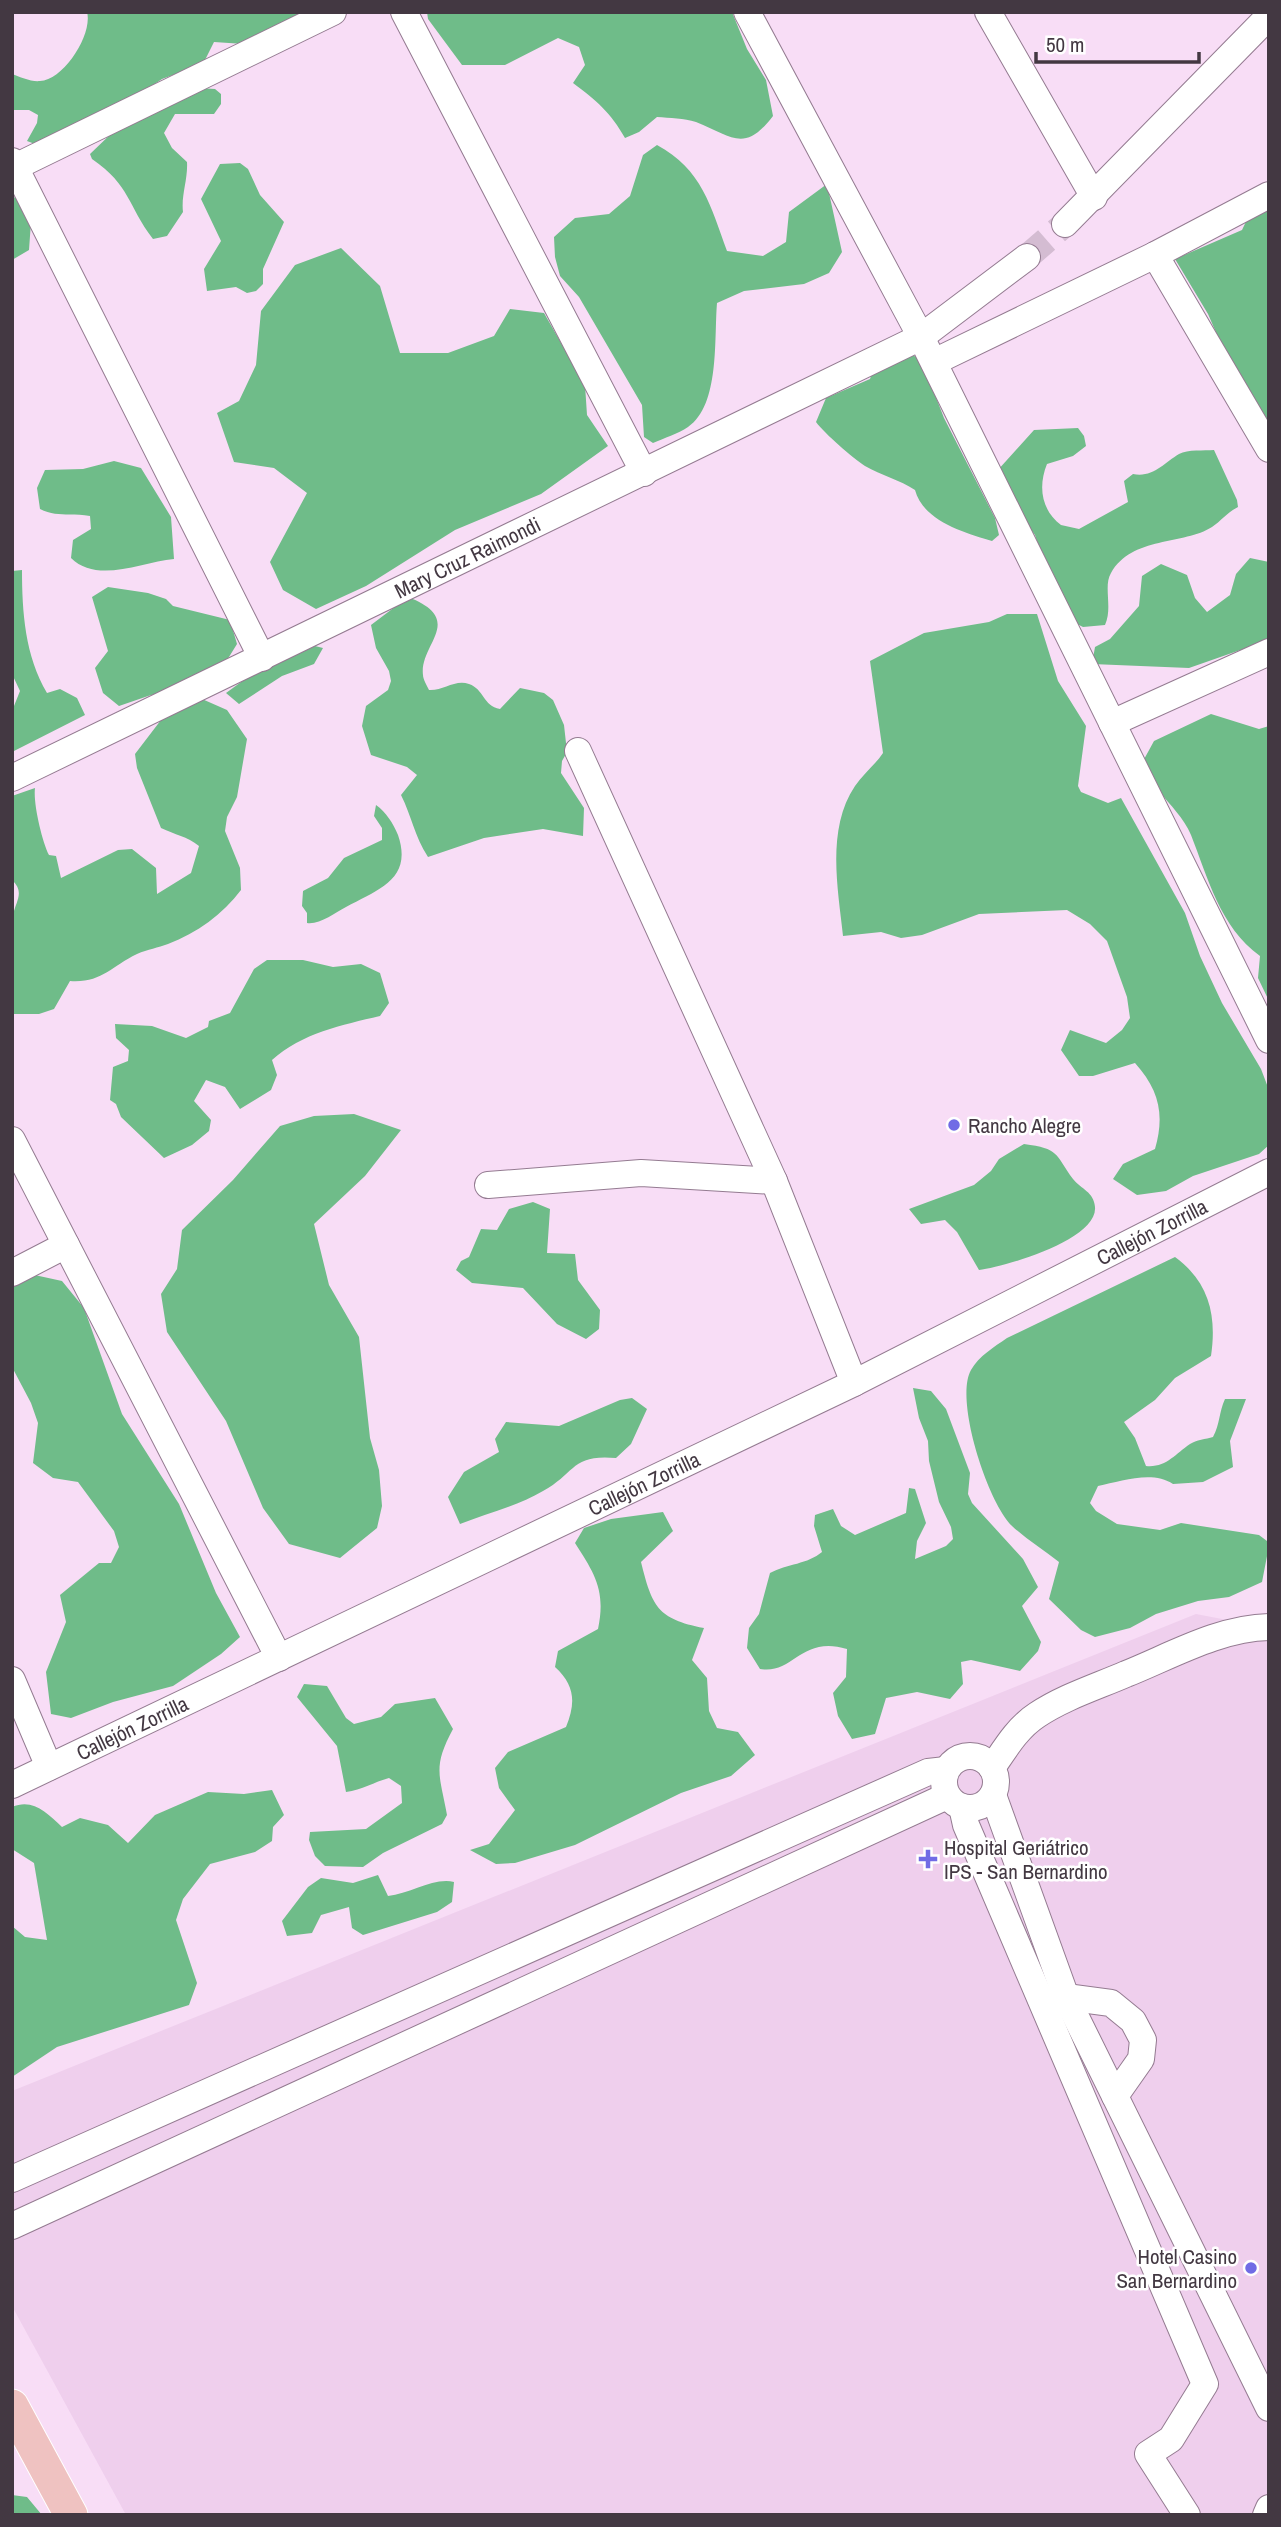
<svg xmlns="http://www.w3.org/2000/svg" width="1281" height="2527" viewBox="0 0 1281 2527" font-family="'Archivo Narrow',sans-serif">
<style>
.built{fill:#efcfed}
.forest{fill:#6fbc89}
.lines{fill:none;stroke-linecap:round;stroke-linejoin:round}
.minor-tunnel{stroke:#d4bcd2;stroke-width:26;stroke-dasharray:26 13;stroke-linecap:butt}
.minor-casing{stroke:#947b91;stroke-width:28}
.major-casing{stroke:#fff;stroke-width:35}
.minor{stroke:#fff;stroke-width:26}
.major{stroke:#efc2c1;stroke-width:33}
.poi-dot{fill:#706be5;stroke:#fff;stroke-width:2.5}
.labels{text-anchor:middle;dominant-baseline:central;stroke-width:5;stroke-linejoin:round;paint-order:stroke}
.street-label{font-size:21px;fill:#433842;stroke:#fff}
.poi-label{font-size:21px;fill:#433842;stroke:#fff;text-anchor:start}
</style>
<rect width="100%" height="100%" fill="#f8ddf6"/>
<path class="built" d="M1196,1614L1269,1628V2515H126L12,2306V2091Z"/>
<path class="forest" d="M87,12H318L244,44L214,42L203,64L162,79L127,103L35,144L27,141L37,123L38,115L29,110H12V74C20,77 31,82 40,81C64,80 93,34 87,12Z
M427,12H732L747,49L766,80L773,116C744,154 732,136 696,122C684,118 670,118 657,117L639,132L625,138C611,113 596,100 573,83L585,65L579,47L558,38L505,65H462L428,19Z
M199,88L215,89L221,94V104L214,114H175L164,133L172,148L187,162C188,180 181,195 183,212L167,236L153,239C127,205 131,186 92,159L90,154L115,130Z
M657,145C702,169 711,207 727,251L763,256L786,242L789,212L827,184L842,252L829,273L804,284L744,291L717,303C714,339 720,405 688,427C678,434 664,438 653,443L644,437L642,405L579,297L560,276L555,257L554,237L575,218L609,214L630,196L643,155Z
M240,163L248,169L260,195L284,222L263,269V284L256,291L247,293L236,287L207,291L204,269L221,241L201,199L220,164Z
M20,194L31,222L29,250L12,260V199Z
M1269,198V454L1208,314L1175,259L1242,230L1253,207Z
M341,248L380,286L400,353H448L494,336L510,309L544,313L585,385L587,415L608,446L541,494L455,530L366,586L316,609L283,590L270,562L307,493L274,468L234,462L217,413L239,401L256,365L261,311L295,265Z
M912,355L921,359L944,418L995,518L999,535L992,541C965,533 923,521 915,490C900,480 881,475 865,466C853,458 825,434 816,422L826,398L870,379L874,367Z
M1078,428L1084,436L1086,446L1073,456L1047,464C1038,486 1041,510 1061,525L1079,529L1128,502L1124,481L1133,474C1153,478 1164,463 1179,454C1188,449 1204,451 1214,450L1237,500L1238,507C1228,512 1221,521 1212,527C1184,545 1132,536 1111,573C1103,586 1113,608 1105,625L1083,627L1075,623L1049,579L1035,535L1011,502L997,471L1034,430Z
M114,461L141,468L171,517L174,559C142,562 97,584 71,558L73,540L91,529L90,516C72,512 57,518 40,509L37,488L45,470L83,469Z
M1250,558L1269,562V640L1189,668L1092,664L1095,647L1110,639L1139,606L1142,576L1161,564L1187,575L1195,598L1207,612L1230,595L1236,574Z
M22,570C22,612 25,656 47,693L60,689L77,698L85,715L12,752V711L20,691L12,674V571Z
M108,587L148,593L166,599L173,606L230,620L237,644L224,665L172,693L151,695L119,706L103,693L95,668L108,651L92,597Z
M408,597C467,620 419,644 423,675C423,679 427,686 429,690C443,691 455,679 469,684C484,689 483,706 500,709L520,688L544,693L553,700L564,725L567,752L562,761L561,773L584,808L583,836L543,829L484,838L428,857C414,835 412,817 401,795L417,775L407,767L371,755L362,726L366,706L388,690L391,681L389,671L376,648L371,625Z
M1007,614H1037L1058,681L1086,726L1078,786L1081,792L1108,803L1121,798L1185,913L1200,956L1222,1003L1261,1069L1269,1090V1145L1259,1154L1193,1176L1166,1191L1137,1195L1113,1179L1123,1164L1155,1149C1165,1114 1159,1090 1135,1063L1093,1076H1079L1061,1050L1070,1030L1106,1043L1122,1030L1130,1018L1127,997L1107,941L1090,924L1067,910L979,914L922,935L901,938L881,932L843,936C838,889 826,829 855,786C863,774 875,765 883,753L870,661L924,633L989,622Z
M315,646L323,648L314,664L282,676L239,704L226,693L248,677Z
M202,699L227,710L247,739L237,797L227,817L225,831L240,868L241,890C223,914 197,933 168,944C158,948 148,949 137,954C110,967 102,983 70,981L54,1009L39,1014H12C12,988 7,938 13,915C16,901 25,892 12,880V796L35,788C33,803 42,841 49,855L56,856L61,878L118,850L132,849L156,868L157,894L191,873L199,846C187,836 175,835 161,828L137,768L135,754L161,720Z
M1211,714L1259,729L1269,726V1001L1258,978L1260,956C1220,927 1208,878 1191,835C1184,818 1170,805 1159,791C1152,783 1147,772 1142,763L1154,741Z
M376,805C386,812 393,823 398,835C413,879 379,889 346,907C335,913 319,925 307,923V913L302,906L303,891L328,878L344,858L382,840V828L374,816Z
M267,960H303L333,967L361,964L380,973L389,1003L380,1016C342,1025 302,1033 272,1060L277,1075L271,1090L240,1109L225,1087L206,1080L194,1101L211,1120L209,1131L192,1145L164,1158L121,1117L116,1104L110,1100L113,1067L128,1061L129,1050L116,1038L115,1024L152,1026L186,1038L208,1027L209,1021L230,1013L254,969Z
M354,1114L401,1130L365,1176L314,1224L329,1285L359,1337L370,1438L379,1470L382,1506L377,1528L340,1558L289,1544L263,1508L226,1421L167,1332L161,1294L177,1269L182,1230L233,1180L280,1126L314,1116Z
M1024,1144C1060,1149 1054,1153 1073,1179C1081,1189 1094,1192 1095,1207C1098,1240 1004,1267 979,1270L957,1232L945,1220L921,1224L909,1209L974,1185L991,1171L999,1159Z
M533,1202L550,1209L547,1253L575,1254L578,1280L600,1310L599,1329L586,1339L557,1324L523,1288L472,1283L456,1270L461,1261L469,1257L481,1229L497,1230L509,1209Z
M1175,1257C1209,1282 1217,1315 1211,1356L1175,1378L1155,1400L1124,1422L1135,1438L1146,1466C1166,1468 1175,1454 1190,1444C1196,1440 1206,1439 1213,1437C1220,1424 1219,1412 1225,1399H1246L1230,1441L1233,1467L1203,1482L1173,1484C1153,1470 1121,1481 1098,1486L1090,1503L1096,1511L1117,1524L1160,1530L1181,1523L1259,1535L1267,1541L1268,1551L1262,1582L1229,1597L1198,1601L1156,1614L1130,1628L1095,1637L1081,1630L1049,1599L1059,1562C1044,1550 1026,1539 1012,1526C988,1503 954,1400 971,1370C979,1356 994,1347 1007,1338Z
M30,1274L62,1281L84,1308L122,1414L179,1504L216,1593L240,1637L221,1654L173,1686L113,1702L71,1718L51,1714L46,1672L66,1622L60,1595L99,1563H111L119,1547L114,1531L78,1482L53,1478L33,1463L38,1423L31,1403L12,1367V1283Z
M913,1388L931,1391L946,1409L970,1473L968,1494L972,1503L1023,1559L1038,1587L1022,1606L1041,1642L1038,1651L1020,1671L971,1660L961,1662L963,1684L950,1699L917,1692L886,1698L875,1734L852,1739L838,1716L833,1693L846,1677L847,1649C801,1635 793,1675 760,1669L747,1648L749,1628L759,1614L770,1573C787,1564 808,1564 822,1552L814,1526L815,1515L833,1509L841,1526L855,1535L906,1513L909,1488L915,1489L926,1523L917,1541L915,1559L946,1546L953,1539L951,1527L939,1502L929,1461L928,1441L919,1418Z
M632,1398L647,1409L631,1444L616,1458C571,1454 576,1473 543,1491C518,1506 487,1513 460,1524L448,1497L464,1472L499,1452L495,1439L506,1422L559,1426L620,1400Z
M663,1512L673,1531L641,1562C652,1606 657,1619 704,1628L692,1660L707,1678L709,1711L717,1728L738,1732L755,1755L731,1776L681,1793L575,1845L515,1863L496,1864L470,1850L489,1844L515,1810L499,1788L495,1768L508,1752L566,1727C576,1703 575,1685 555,1667L558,1651L598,1629C606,1591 595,1574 575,1543L584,1528L611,1519Z
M304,1684L327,1686L346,1718L354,1724L381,1717L395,1704L435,1698L453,1729C432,1768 440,1775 447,1815L442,1824L383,1853L363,1867L325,1866L315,1856L309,1840L310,1832L366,1829L402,1803L401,1786L389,1778C374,1782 362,1790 346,1792L337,1746L297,1697Z
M272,1790L284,1815L273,1827L272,1841L255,1852L210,1864L183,1899L176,1920L197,1983L189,2005L57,2047L12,2077V1926L25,1937L47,1940L34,1863L12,1849V1807C33,1798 47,1813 62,1827L80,1818L108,1825L128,1843L155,1815L208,1792L244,1794Z
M378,1875L388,1896C410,1894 434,1877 454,1882L452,1902L437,1912L363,1935L352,1928L349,1907L321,1915L312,1933L287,1936L282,1921L308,1887L321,1878L353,1883Z
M12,2495L27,2497L42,2515H12Z"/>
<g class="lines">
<path class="minor-tunnel" d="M1027,257L1065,224"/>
<g class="minor-casing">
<g id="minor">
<path d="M404,12L644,473"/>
<path d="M747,12L921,337L1269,1040"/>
<path d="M988,12L1094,197"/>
<path d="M12,161L262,658"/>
<path d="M15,167L333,12"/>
<path d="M1065,224L1269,16"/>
<path d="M1155,255L1269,449"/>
<path d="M934,362L1155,255L1269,195"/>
<path d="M1112,723L1269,652"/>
<path d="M578,751L774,1181L854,1383"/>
<path id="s1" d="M12,778L921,337L1027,257"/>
<path d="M12,1140L279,1658"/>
<path d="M488,1185L641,1173L774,1181"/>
<path d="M12,1273L66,1245"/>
<path d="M12,1680L49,1767"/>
<circle cx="970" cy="1782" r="26"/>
<path d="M992,1768C1005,1749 1017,1728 1037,1715C1064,1697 1096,1687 1126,1674C1171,1656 1219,1628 1269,1627"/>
<path id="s2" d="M12,1785L854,1383L1269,1172"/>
<path d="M993,1795L1066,1997L1269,2408"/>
<path d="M962,1807L966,1825L1205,2384L1171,2439L1148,2454L1187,2515"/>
<path d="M1066,1997L1111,2003L1133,2021L1143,2040L1141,2059L1115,2096"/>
<path d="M12,2179L928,1772L946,1770"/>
<path d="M12,2226L947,1796"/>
<path d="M1266,2515L1269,2508"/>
</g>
</g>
<g class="major-casing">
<path id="major" d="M12,2406L71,2515"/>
</g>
<use href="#minor" class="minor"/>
<use href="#major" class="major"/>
</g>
<g class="poi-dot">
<circle cx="954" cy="1125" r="7"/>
<path d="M924.5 1848.5h7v7h7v7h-7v7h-7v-7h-7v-7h7z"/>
<circle cx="1251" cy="2268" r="7"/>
</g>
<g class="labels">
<g class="street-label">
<text stroke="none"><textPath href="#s1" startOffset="506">Mary Cruz Raimondi</textPath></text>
<text stroke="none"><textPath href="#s2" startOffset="1267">Callejón Zorrilla</textPath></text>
<text stroke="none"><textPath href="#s2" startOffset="700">Callejón Zorrilla</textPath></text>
<text stroke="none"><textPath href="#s2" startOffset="133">Callejón Zorrilla</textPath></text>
</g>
<g class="poi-label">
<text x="968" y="1125">Rancho Alegre</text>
<text x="944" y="1847">Hospital Geriátrico<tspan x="944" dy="24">IPS - San Bernardino</tspan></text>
<text x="1237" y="2256" text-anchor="end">Hotel Casino<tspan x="1237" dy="24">San Bernardino</tspan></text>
</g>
</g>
<rect width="1281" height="2527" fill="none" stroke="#433842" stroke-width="28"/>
<path d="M1036 52v10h163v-10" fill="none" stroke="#433842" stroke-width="3.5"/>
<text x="1046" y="52" font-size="21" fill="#433842" stroke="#ffffff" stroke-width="5" paint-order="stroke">50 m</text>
</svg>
